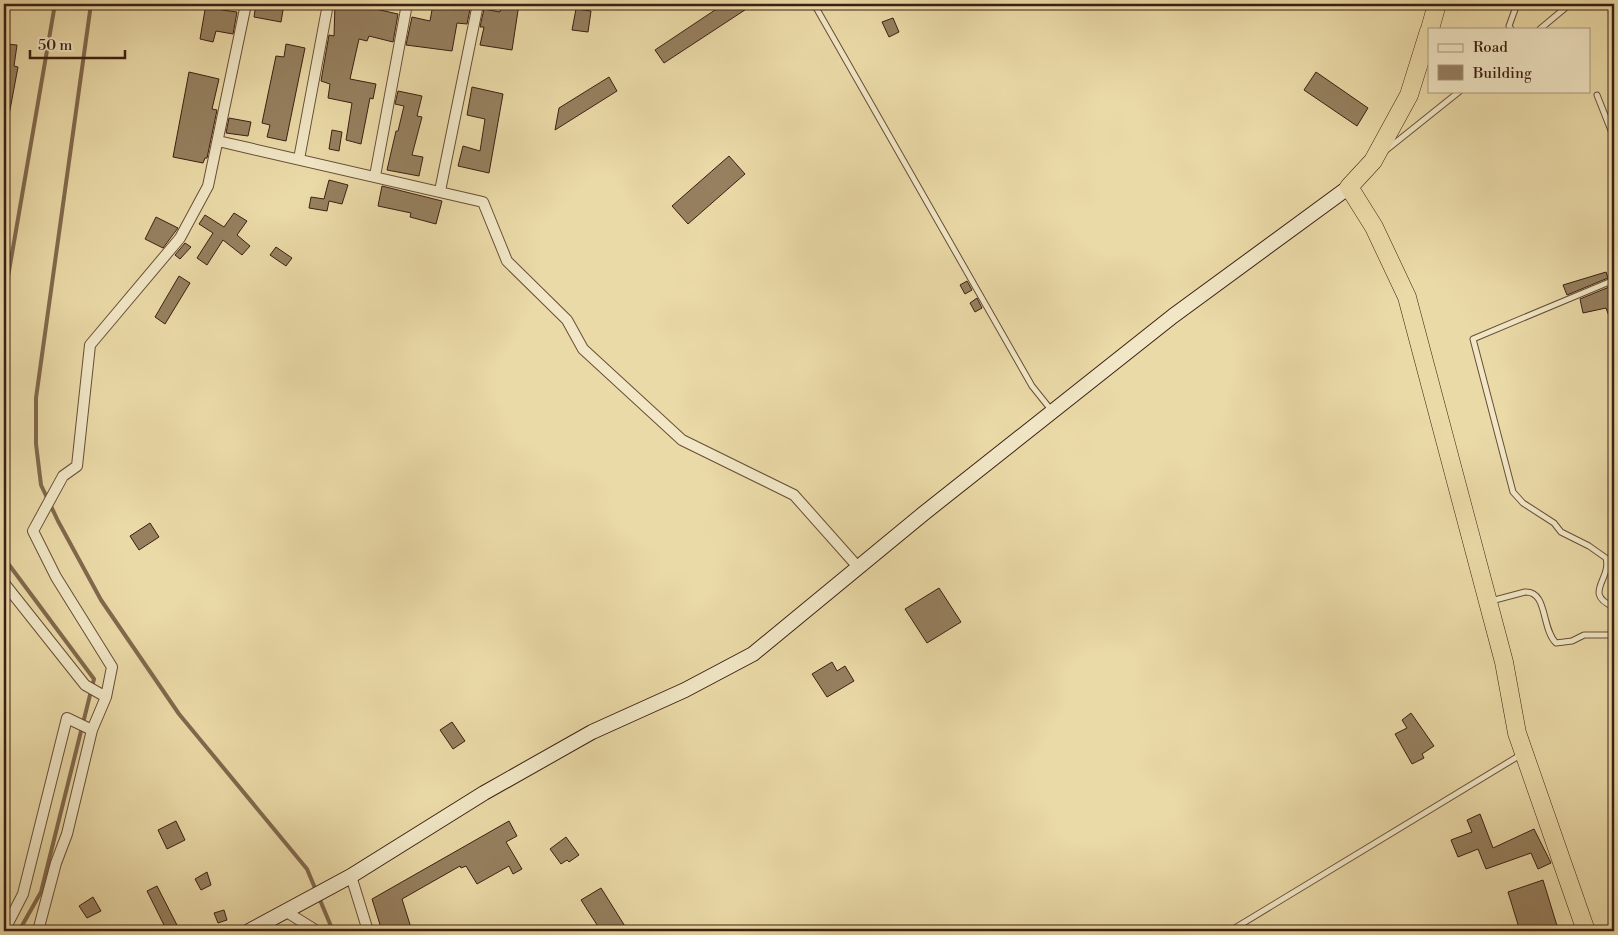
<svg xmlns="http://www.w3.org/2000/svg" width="1618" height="935" viewBox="0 0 1618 935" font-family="'Libre Bodoni',serif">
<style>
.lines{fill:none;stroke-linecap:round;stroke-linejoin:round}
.stream{stroke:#81694d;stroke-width:4}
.building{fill:#96805f;stroke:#3c1f12}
.lane-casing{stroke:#684e37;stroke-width:7}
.street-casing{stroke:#684e37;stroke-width:12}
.secondary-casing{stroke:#3c1f12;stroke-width:16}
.highway-casing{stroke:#3c1f12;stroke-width:19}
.lane{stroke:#f1e7c6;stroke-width:5}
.street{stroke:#f1e7c6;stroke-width:10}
.secondary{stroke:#f1e7c6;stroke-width:14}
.highway{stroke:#eadaa7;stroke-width:18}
</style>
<rect width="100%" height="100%" fill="#eadaa7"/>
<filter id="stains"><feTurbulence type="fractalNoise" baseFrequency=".004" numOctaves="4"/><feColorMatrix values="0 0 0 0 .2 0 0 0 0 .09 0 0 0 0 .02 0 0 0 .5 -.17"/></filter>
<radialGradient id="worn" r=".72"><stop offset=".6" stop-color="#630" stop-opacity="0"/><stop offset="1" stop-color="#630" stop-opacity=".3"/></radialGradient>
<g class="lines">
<path class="stream" d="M91,4L36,398V444L41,485L58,521L101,600L179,714L307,869L333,931
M4,300L55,4
M4,558L94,679L41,892L19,931"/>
</g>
<path class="building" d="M206,4H219L218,7L222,10L237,12L233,34L216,31L213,42L200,39Z
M256,4H284L281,22L254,17Z
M335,4H362V6L398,14L393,42L369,36L367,41L359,39L350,79L376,84L373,99L370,98L361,144L346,140L352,103L328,98L330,84L321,81L329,35L334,36Z
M433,4H471L467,24L457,23L452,51L406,45L412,17L430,21Z
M502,4H519L512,50L480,45L484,27H480L484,9L500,12Z
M724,4H754L664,63L655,50Z
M576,9L591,11L588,32L572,30Z
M893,18L899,32L889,37L882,22Z
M6,44L17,45L14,66L18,67L9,115H4Z
M286,44L305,48L286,141L267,137L270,125L262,123L276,56L284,57Z
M189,72L219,79L212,109L217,110L207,158H205L203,163L173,157Z
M1316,72L1368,108L1357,126L1304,90Z
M609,77L617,91L555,130L559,108Z
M472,87L503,94L489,173L458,166L463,146L480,151L485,119L467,115Z
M398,91L422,96L417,116L422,117L412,155L423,157L419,176L387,170L396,131H398L404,106L395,104Z
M229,118L251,122L248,136L226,133Z
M332,130L342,132L339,151L329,149Z
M729,156L745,174L688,224L672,206Z
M329,180L348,185L342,204L329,201L327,211L309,208L311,197L324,199Z
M382,186L442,201L436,224L410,217L411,213L378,206Z
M234,213L247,221L237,235L250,246L242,255L223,240L207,265L197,258L213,233L199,224L205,215L224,227Z
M156,217L178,228L163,248L145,239Z
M185,243L191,247L180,259L175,255Z
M276,247L292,258L286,266L270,255Z
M1606,272L1608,278L1567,295L1563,285Z
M179,276L190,283L165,324L155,317Z
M967,281L972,290L965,294L960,285Z
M1614,285V327H1613L1606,308L1583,313L1580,299Z
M977,298L982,308L975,312L970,303Z
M150,523L159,537L139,550L130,536Z
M939,588L961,622L927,643L905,609Z
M832,662L837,671L845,666L854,681L827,697L812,674Z
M1411,713L1434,746L1422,754L1424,758L1412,764L1395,734L1407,728L1402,720Z
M452,722L465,741L453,749L440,730Z
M1480,814L1493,848L1534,829L1551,863L1538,869L1531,853L1486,869L1478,849L1458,857L1451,840L1472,832L1467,820Z
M176,821L185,840L167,849L158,830Z
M509,821L517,836L506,842L522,869L513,874L509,866L477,884L466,866L461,868L460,866L402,899L412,931H382L372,899Z
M566,837L579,855L569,862L567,860L561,864L550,849Z
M207,872L211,885L201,890L195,879Z
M1543,880L1558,929L1551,931H1520L1508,892Z
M157,886L178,927L171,931H167L147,891Z
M601,888L628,931H601L581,900Z
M93,897L101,911L87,918L79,906Z
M224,910L227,920L218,923L214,913Z"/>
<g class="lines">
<g class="lane-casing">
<path id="lane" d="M814,4L1032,386L1052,411
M1511,29L1509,26L1517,4
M1540,29L1570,4
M1597,95L1614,138
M1385,151L1460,91
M1614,280L1473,339L1513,492L1523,503L1554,523L1561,532L1589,546L1606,558C1612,579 1582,594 1614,607
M1491,601L1525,592C1548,591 1541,628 1556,643L1572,641L1584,635H1614
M1230,931L1522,754"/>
</g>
<g class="street-casing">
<path id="street" d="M218,141L483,202L507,261L567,320L583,349L682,440L794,495L858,567
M299,159L328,4
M375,176L407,4
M440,191L478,4
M4,583L85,685L106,697
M351,876L368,931
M285,911L317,931
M4,931L23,894L67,718L92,730
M38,931L56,863L67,834L92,730L106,697L112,667L56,577L33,531L63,476L77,466L90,345L180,238L208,186L246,4"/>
</g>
<g class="secondary-casing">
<path id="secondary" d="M249,931L351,876L484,793L592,732L685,690L753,654L923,514L1173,316L1349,187"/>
</g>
<g class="highway-casing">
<path id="highway" d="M1430,29L1437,4
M1429,31L1409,95L1373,161L1349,187L1374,227L1407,297L1504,662L1517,733L1586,931"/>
</g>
<use href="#lane" class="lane"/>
<use href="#street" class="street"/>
<use href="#secondary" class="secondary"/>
<use href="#highway" class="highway"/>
</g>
<rect width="1618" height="935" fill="none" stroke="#eadaa7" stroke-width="20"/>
<rect x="5" y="5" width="1608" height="925" fill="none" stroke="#3c1f12" stroke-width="2.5"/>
<rect x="10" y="10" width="1598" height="915" fill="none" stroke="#3c1f12"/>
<rect x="1428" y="28" width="162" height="65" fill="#f1e7c6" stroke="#a9977e"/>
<rect x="1438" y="44" width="25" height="8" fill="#f1e7c6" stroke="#a9977e"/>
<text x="1473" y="52" font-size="15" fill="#3c1f12">Road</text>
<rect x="1438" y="65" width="25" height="15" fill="#96805f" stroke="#a9977e"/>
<text x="1473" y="78" font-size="15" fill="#3c1f12">Building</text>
<path d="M30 50v8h95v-8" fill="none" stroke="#3c1f12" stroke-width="2.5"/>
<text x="38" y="50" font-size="15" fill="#3c1f12" stroke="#f1e7c6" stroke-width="4" paint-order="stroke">50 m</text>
<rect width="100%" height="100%" filter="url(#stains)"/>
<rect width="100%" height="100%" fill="url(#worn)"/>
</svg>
